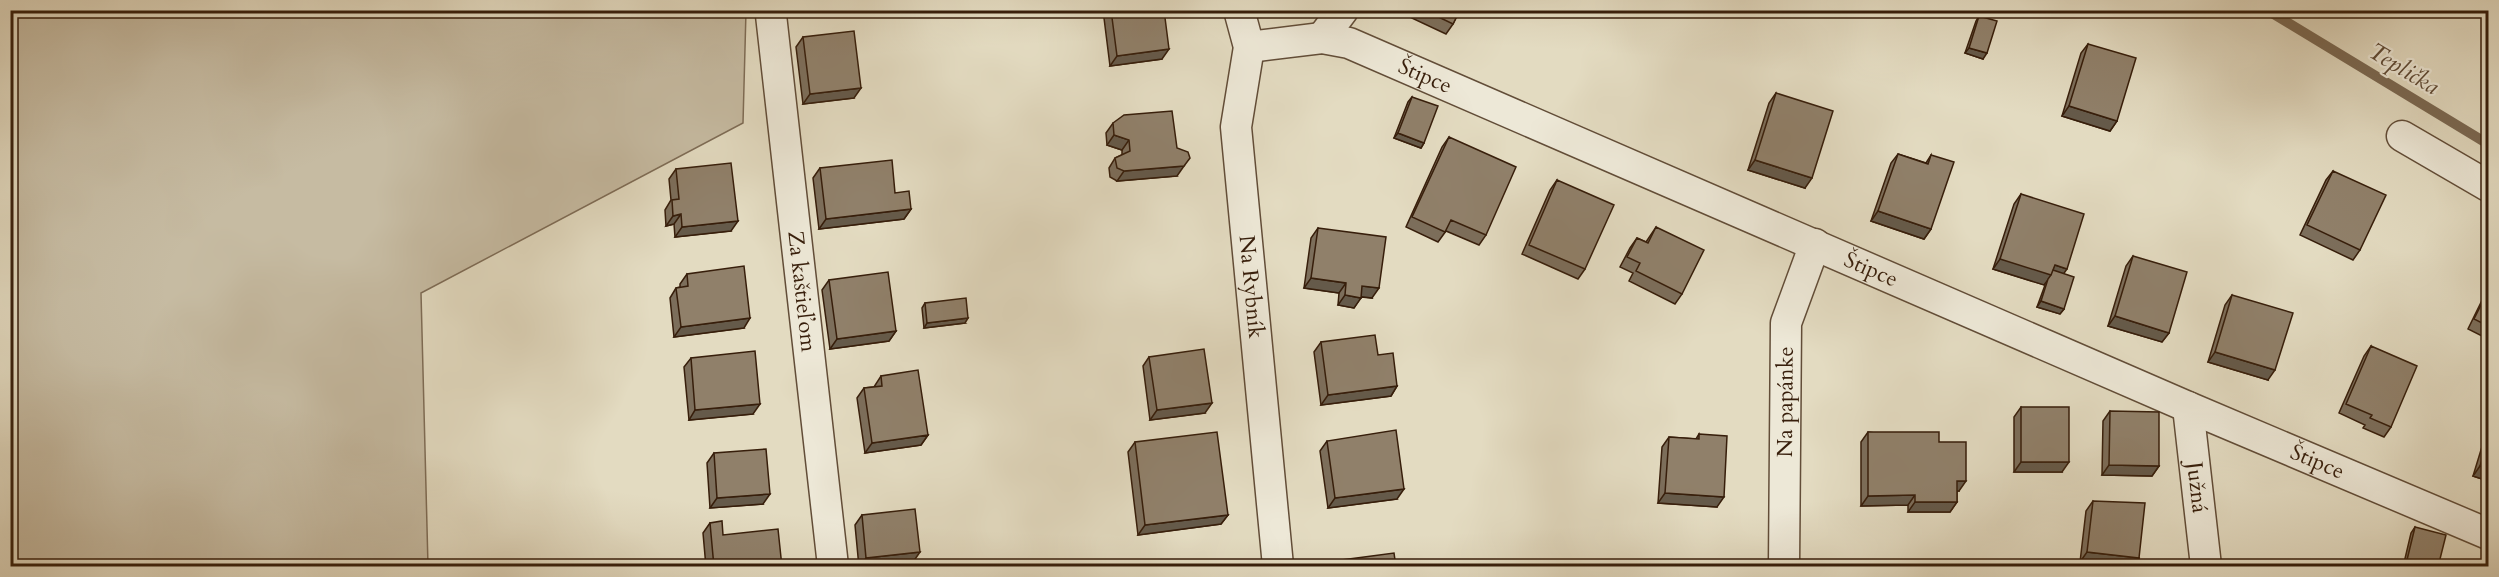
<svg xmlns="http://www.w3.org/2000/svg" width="2499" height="577" viewBox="0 0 2499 577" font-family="Cardo,serif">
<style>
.green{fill:#c6bba2;stroke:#7e6c56;stroke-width:1.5}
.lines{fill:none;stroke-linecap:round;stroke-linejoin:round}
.stream{stroke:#7b6953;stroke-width:10}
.street-casing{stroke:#624d38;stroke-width:33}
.street{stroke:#ede8d7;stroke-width:30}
.wall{fill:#7c6e5b;stroke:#371e0b;stroke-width:1.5}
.shaded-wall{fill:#655a4a;stroke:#371e0b;stroke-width:1.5}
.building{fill:#90806a;stroke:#371e0b;stroke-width:1.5}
.labels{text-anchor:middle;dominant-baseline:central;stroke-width:4.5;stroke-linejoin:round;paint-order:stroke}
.street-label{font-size:22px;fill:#371e0b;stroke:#ede8d7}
.water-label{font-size:24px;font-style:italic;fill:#5f4a35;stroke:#ede8d7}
</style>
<rect width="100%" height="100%" fill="#e3dbc1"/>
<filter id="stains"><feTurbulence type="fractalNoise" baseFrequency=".00333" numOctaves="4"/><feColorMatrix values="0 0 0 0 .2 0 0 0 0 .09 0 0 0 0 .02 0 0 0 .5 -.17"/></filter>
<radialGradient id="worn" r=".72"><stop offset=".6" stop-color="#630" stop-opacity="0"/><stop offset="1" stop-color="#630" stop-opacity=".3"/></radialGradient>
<path class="green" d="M10,11H746L743,123L421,293L428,566H11Z"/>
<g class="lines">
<path class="stream" d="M2267,10L2488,144"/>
<g class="street-casing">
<g id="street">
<path id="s1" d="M1239,10L1249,47L1236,127L1278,566"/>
<path id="s2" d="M771,15L833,566"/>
<path d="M1322,38L1343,10"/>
<path id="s3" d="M1249,47L1322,38L1349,43L2188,407L2488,534"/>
<path d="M2402,136L2488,186"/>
<path id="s4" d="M2188,407L2206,566"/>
<path id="s5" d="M1784,566L1786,323L1815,244"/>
</g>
</g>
<use href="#street" class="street"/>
</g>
<path class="wall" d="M1103,10H1164L1162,59L1110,66Z
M1403,10H1460L1453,24L1446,34L1401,13Z
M1979,16L1983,59L1965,53L1976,21Z
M803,37L854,98L803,104L796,47Z
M2088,44L2117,121L2110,131L2062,116L2081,53Z
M1776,93L1805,188L1748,170L1769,103Z
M1412,97L1424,143L1421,148L1394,138L1408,102Z
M1113,123L1177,176L1117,181L1110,177L1109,168L1115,158L1122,155V150L1107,145L1106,133Z
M1449,137L1486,235L1479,245L1446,231L1438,242L1406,227L1442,147Z
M1898,154L1926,163L1931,155V229L1924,239L1871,221L1891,163Z
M820,168L895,193L911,209L904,219L819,229L813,178Z
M676,169L731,231L675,237L674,224L666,226L665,210L671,200L669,179Z
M2333,171L2360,250L2353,260L2300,235L2326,180Z
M1557,180L1585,269L1578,279L1522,254L1550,190Z
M2021,194L2063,273L2064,309L2060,314L2037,307L2045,285L1993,269L2014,204Z
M1656,227L1682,294L1675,304L1629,281L1633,273L1620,267L1630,248L1637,238L1646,242Z
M1318,228L1372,298L1361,297L1354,308L1338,305L1339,293L1304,288L1311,238Z
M2133,256L2169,333L2162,342L2108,326L2126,266Z
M687,274L744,328L674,337L670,298L676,288L680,287V284Z
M829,280L896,331L889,341L830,349L822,290Z
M2488,288V339L2468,329Z
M2232,295L2268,380L2208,362L2225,305Z
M925,303L965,323L924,328L922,308Z
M1321,342L1378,355L1397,386L1391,396L1321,405L1314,352Z
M2371,346L2391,427L2384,437L2363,428L2365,425L2339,413L2364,356Z
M1149,357L1205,413L1150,420L1143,366Z
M691,358L753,414L689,420L684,367Z
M881,376L928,435L921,445L865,453L857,398L864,388L874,387Z
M2021,407L2062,472H2014V417Z
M2110,411L2159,466L2152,476L2102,475L2103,421Z
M2488,427V481L2473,476Z
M1868,432L1939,442L1959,491H1957V502L1950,512H1908V505L1861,506V442Z
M1699,434L1717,507L1658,503L1662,447L1669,437L1696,439Z
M1327,441L1397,499L1328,508L1320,451Z
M1135,442L1228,515L1221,524L1138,535L1128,452Z
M714,453L763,504L710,508L707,463Z
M2093,501L2139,558L2133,567H2116L2080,562L2086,511Z
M862,515L913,562L873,567H859L855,525Z
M710,523L723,535L782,567H706L703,533Z
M2415,527L2438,567H2403L2411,533Z
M1342,560L1396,567H1337Z"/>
<path class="shaded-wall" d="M1969,48L1987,53L1983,59L1965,53Z
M1169,49L1162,59L1110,66L1117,56Z
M861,88L854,98L803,104L810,94Z
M2069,106L2117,121L2110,131L2062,116Z
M1398,133L1424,143L1421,148L1394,138Z
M1114,135L1129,140L1122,150L1107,145Z
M1755,160L1812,178L1805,188L1748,170Z
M1184,166L1177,176L1117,181L1124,171Z
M911,209L904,219L819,229L826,219Z
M1878,211L1931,229L1924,239L1871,221Z
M681,214L674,224L666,226L673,216Z
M738,221L731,231L675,237L682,227Z
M2000,259L2055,265L2067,269L2060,279L2051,276L2044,285L1993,269Z
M1311,278L1346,283L1339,293L1304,288Z
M1362,286L1379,288L1372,298L1355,296Z
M1345,295L1361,298L1354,308L1338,305Z
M2041,301L2064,309L2060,314L2037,307Z
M2115,316L2169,333L2162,342L2108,326Z
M750,318L744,328L674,337L681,327Z
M968,318L965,323L924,328L927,323Z
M896,331L889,341L830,349L837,339Z
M2215,352L2275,370L2268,380L2208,362Z
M1397,386L1391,396L1321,405L1328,395Z
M1212,403L1205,413L1150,420L1157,410Z
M760,404L753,414L689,420L695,410Z
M928,435L921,445L865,453L872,443Z
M2021,462H2069L2062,472H2014Z
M2109,465L2159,466L2152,476L2102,475Z
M2480,466L2488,469V481L2473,476Z
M1957,481H1966L1959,491H1950Z
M1404,489L1397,499L1328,508L1335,498Z
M1665,493L1724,497L1717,507L1658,503Z
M770,494L763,504L710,508L717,498Z
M1915,495L1908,505L1861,506L1868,496Z
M1915,502H1957L1950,512H1908Z
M1228,515L1221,524L1138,535L1145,525Z
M920,552L913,562L873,567H860L866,558Z
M2087,552L2139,558L2133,567H2116L2080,562Z
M2406,564L2417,567H2404Z"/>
<path class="building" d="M1111,10H1164L1169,49L1117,56Z
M1424,10H1460L1453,24Z
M1979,16L1997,21L1987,53L1969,48Z
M854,31L861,88L810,94L803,37Z
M2088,44L2136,58L2117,121L2069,106Z
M1776,93L1833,111L1812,178L1755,160Z
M1412,97L1438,106L1424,143L1398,133Z
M1172,111L1177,148L1188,152L1190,158L1184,166L1124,171L1117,168L1115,158L1130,151L1129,140L1114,135L1113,123L1124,115Z
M1449,137L1516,167L1486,235L1451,220L1445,232L1412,217Z
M1898,154L1928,164L1931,155L1954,162L1931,229L1878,211Z
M892,160L895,193L909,191L911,209L826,219L820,168Z
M731,163L738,221L682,227L681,214L673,216L672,200L679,199L676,169Z
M2333,171L2386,195L2360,250L2307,225Z
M1557,180L1614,205L1585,269L1529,245Z
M2021,194L2084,214L2067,269L2055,265L2051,275L2000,259Z
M1656,227L1704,250L1682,294L1636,271L1640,263L1627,257L1637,238L1648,243Z
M1318,228L1386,237L1379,288L1362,286L1361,298L1345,295L1346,283L1311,278Z
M2133,256L2187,272L2169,333L2115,316Z
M744,266L750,318L681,327L676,288L688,286L687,274Z
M2053,270L2074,277L2064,309L2041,301L2048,279L2051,275Z
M888,272L896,331L837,339L829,280Z
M2488,291V326L2474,319Z
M2232,295L2293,313L2275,370L2215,352Z
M966,298L968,318L927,323L925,303Z
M1375,335L1378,355L1393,353L1397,386L1328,395L1321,342Z
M2371,346L2417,366L2391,427L2370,418L2372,415L2346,404Z
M1204,349L1212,403L1157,410L1149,357Z
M755,351L760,404L695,410L691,358Z
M918,370L928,435L872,443L864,388L882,386L881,376Z
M2021,407H2069V462H2021Z
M2110,411L2159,412V466L2109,465Z
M1396,430L1404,489L1335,498L1327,441Z
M1217,432L1228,515L1145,525L1135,442Z
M1868,432H1939V442H1966V481H1957V502H1915V495L1868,496Z
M1699,434L1727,436L1724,497L1665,493L1669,437L1699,439Z
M2488,439V469L2480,466Z
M766,449L770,494L717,498L714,453Z
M2093,501L2145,503L2139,558L2087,552Z
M915,509L920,552L866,558L862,515Z
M722,521L723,535L778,529L782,567H714L710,523Z
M2415,527L2446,535L2438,567H2417L2406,564Z
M1394,553L1396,567H1343L1342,560Z
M1228,560L1229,567H1184Z"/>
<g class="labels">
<g class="street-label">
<text stroke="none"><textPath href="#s3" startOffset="184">Štipce</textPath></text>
<text stroke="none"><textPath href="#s3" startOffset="670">Štipce</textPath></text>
<text stroke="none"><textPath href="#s1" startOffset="280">Na Rybník</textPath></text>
<text stroke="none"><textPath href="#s2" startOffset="278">Za kaštieľom</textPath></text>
<text stroke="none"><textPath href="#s5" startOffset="164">Na papánke</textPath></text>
<text stroke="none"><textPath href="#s3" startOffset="1156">Štipce</textPath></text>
<text stroke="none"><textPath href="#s4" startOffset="81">Južná</textPath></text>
</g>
<g class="water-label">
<text transform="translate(2404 69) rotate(31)">Teplička</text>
</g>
</g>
<rect width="2499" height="577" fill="none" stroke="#e3dbc1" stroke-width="36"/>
<rect x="12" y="12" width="2475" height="553" fill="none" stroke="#371e0b" stroke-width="3"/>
<rect x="18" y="18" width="2463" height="541" fill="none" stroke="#371e0b" stroke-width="1.5"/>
<rect width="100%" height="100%" filter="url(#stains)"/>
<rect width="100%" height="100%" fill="url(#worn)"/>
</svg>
